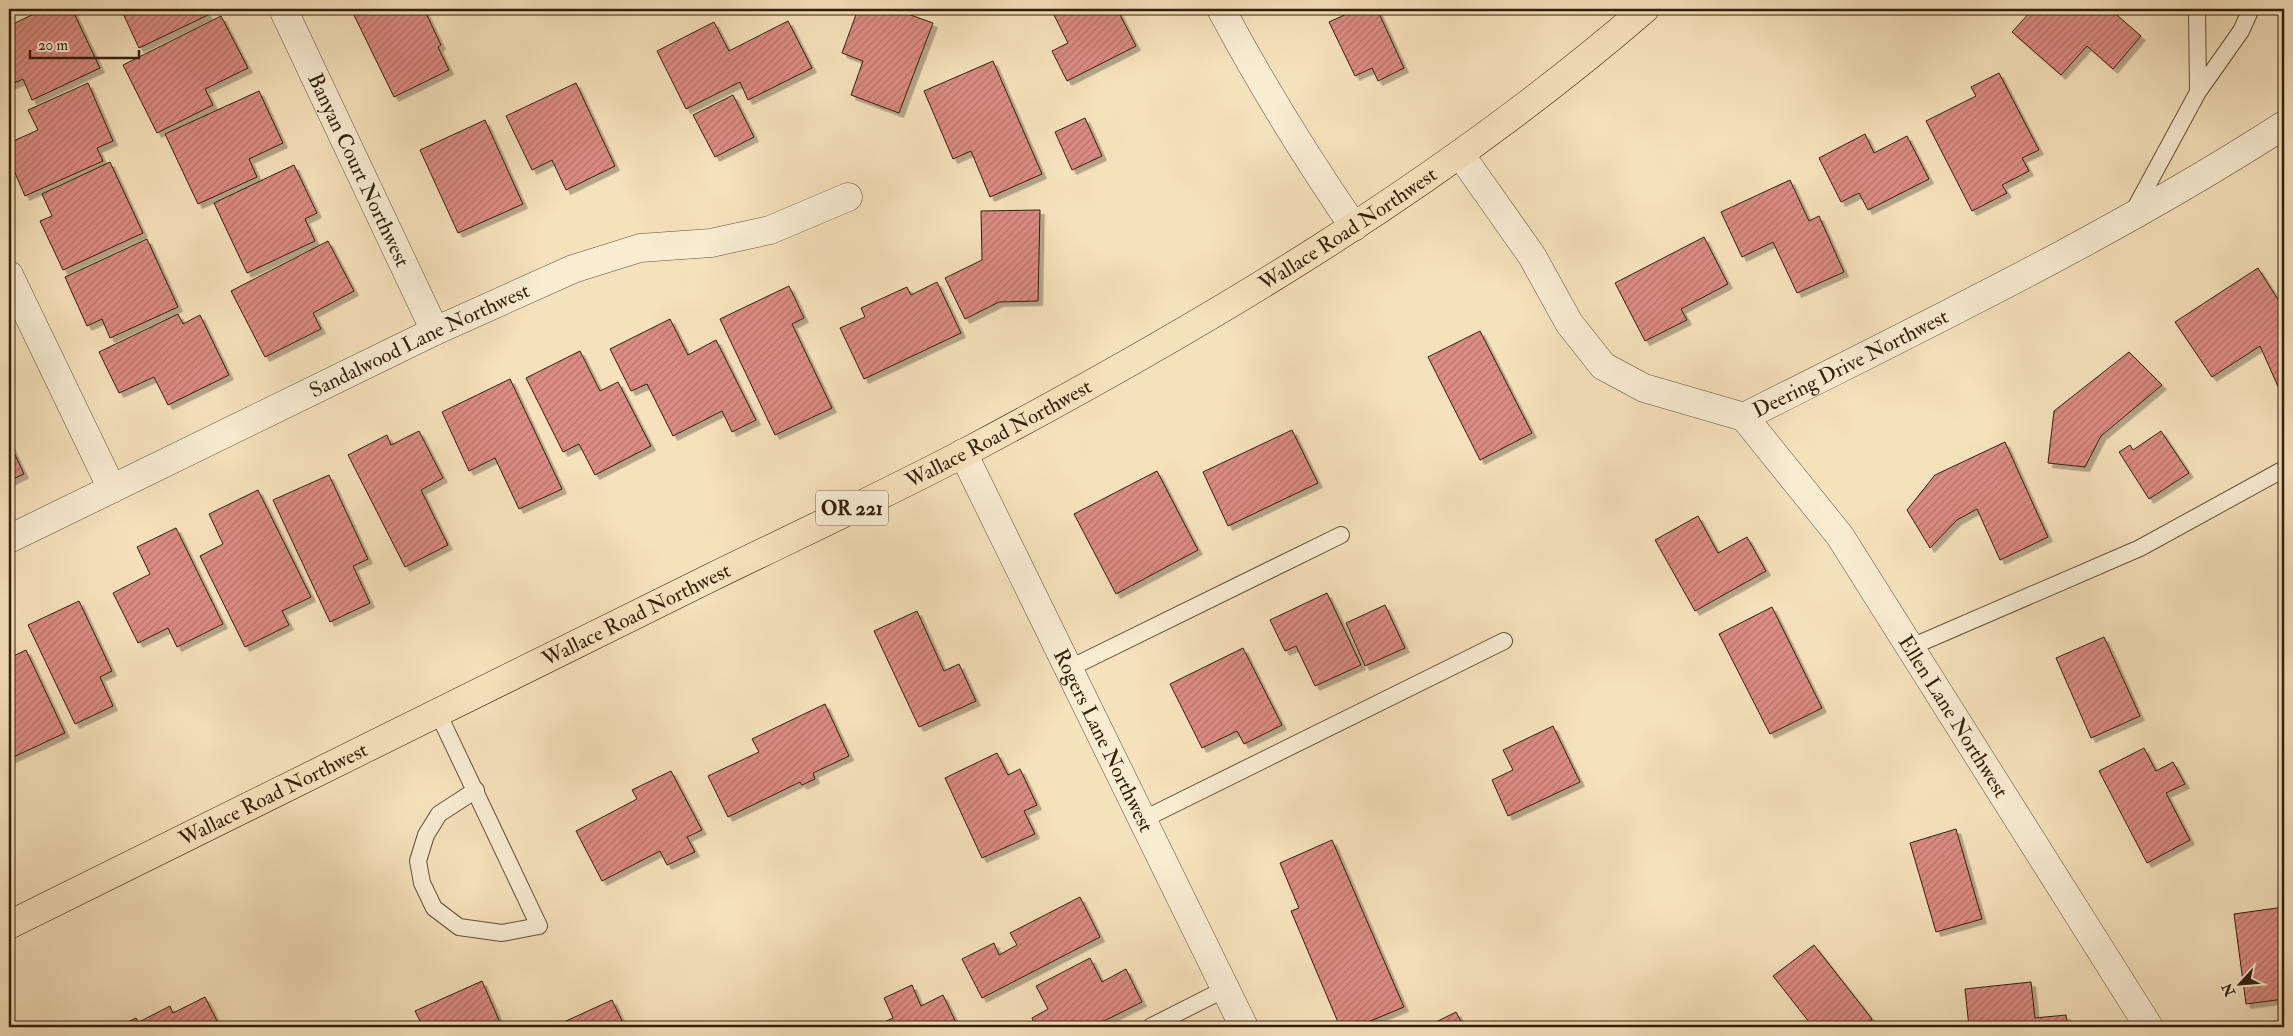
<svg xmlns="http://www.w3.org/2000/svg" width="2293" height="1036" viewBox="0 0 2293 1036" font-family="'IM FELL Double Pica',serif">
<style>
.building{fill:url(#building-hatch);stroke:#331f0a;filter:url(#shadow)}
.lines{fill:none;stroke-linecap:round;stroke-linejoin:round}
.service-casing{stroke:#645036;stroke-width:18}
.minor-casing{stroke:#645036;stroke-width:29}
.primary-casing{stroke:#331f0a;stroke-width:29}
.service{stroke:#f8ecd3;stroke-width:16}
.minor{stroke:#f8ecd3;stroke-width:28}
.primary{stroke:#f5e1bc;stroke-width:28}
.labels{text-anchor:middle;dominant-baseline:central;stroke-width:4;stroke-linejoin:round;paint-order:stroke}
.shield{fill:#f8ecd3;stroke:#6e5c46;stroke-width:1}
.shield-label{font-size:20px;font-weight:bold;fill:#331f0a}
.street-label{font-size:21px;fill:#331f0a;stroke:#f8ecd3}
</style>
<defs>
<pattern id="building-hatch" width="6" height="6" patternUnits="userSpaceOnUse" patternTransform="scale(1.25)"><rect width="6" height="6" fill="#dc8c83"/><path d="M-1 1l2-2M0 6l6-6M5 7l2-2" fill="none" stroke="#b37269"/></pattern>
<filter id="shadow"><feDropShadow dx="4.5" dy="4.5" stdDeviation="0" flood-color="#0004"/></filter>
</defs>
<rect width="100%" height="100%" fill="#f5e1bc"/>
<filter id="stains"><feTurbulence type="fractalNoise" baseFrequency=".004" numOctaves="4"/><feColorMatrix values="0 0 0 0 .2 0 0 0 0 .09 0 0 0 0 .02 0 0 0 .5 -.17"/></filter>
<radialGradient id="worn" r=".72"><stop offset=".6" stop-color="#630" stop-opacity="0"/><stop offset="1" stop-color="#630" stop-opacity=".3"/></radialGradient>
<path class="building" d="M44,9H72L100,68L32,100L23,79L10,85L9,82V26Z
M121,9H205L208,15L139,48Z
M351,9H424L441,45L438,47L449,70L394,97Z
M858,9H894L933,23L899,113L851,95L863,61L842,53Z
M1051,9H1117L1136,46L1067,81L1052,51L1068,43Z
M1350,9H1377L1404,68L1378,81L1372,68L1355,76L1329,22L1351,12Z
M2033,9H2110L2141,36L2113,69L2087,46L2061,75L2012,32Z
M221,16L248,68L205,89L213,105L157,133L123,65Z
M788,21L812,68L748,100L740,82L686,109L657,51L714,22L729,51Z
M993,61L1042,174L990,197L971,151L953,159L924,91Z
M1999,73L2039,150L2022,158L2029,171L2002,185L2007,193L1972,211L1926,121L1976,96L1971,87Z
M88,83L113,141L97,148L103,161L25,196L9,159V143L38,130L28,110Z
M576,83L615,166L566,190L552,160L532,170L506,116Z
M259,91L283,143L249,159L257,177L198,204L165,134Z
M733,95L754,137L715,157L693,115Z
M1085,118L1102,156L1072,170L1055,132Z
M485,120L523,204L458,233L420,150Z
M1865,134L1874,153L1907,136L1929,179L1868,210L1859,193L1841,202L1819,158Z
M110,162L143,233L63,270L40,221L52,216L42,194Z
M294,165L317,213L305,219L315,241L247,273L214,203Z
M1790,180L1809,221L1819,216L1844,272L1797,293L1773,242L1742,257L1721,212Z
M1040,210L1038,301L999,302L965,319L945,278L982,260L981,211Z
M1704,237L1728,284L1681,309L1687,320L1645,341L1615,283Z
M147,239L178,307L110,338L102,319L87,326L65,277Z
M328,241L354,291L313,313L321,329L265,357L231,291Z
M2258,268L2284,309V400L2260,346L2212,377L2175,322Z
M937,282L961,333L864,379L840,328L865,317L861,308L907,287L911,295Z
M789,286L804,318L792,324L832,408L775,435L720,319Z
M178,314L183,324L200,315L229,375L168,405L154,377L119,393L99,352Z
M670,319L688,355L716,340L756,420L732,432L722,411L673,436L647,384L631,391L610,349Z
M1480,331L1532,433L1480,460L1428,357Z
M580,351L600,391L618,382L651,446L595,475L579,444L563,452L526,378Z
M2129,352L2162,385L2101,436L2085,467L2048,463L2054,411Z
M510,379L562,489L519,509L495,458L469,471L442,412Z
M1292,430L1318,483L1228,526L1203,472Z
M419,431L443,478L421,490L448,545L405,567L348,455L387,435L391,445Z
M2161,431L2189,473L2149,499L2119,452L2130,445L2133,450Z
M9,442L24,474L9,481Z
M2005,442L2048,537L2000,560L1977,509L1957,520L1930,548L1907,510L1935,475Z
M1157,471L1198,550L1116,594L1074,514Z
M329,475L368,559L353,566L370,603L330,622L273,500Z
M258,490L311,597L282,611L289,625L245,647L200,556L223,544L209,514Z
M1698,516L1718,553L1747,537L1766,571L1695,611L1655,540Z
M176,528L223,624L177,647L168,628L138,643L113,593L150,574L137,547Z
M1327,593L1361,665L1315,686L1296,646L1285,651L1270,620Z
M79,601L112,671L100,677L113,706L75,724L28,625Z
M1385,605L1405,648L1365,666L1346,623Z
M1772,607L1822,708L1770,734L1719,634Z
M917,611L944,671L959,664L976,701L919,727L874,631Z
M2104,637L2140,716L2091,738L2056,658Z
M1243,648L1282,725L1244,744L1237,731L1202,748L1170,684Z
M26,650L65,733L9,759V658Z
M825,704L849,756L813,773L815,779L802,785L800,782L728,817L708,776L759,752L752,739Z
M1553,726L1580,782L1508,816L1492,780L1513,770L1503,750Z
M2144,748L2156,771L2173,762L2185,784L2166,793L2190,840L2147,863L2099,771Z
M997,753L1008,775L1020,769L1037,805L1024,811L1035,834L982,858L945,778Z
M671,771L702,830L687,837L695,852L667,865L660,851L602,881L576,831L637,799L632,790Z
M1956,829L1982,919L1936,932L1910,843Z
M1332,840L1404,1007L1356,1027H1340L1291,911L1299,908L1280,863Z
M1080,897L1100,937L982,998L962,959L994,943L999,955L1017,945L1010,933Z
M2284,907V999L2246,1004L2234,914Z
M1814,945L1872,1019L1861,1027H1813L1773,976Z
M1090,958L1102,982L1126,969L1142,1002L1092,1027H1036L1032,1018L1048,1009L1036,986Z
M482,981L502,1027H423L415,1011Z
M2031,982L2035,1018L2066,1015L2068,1027H1969L1965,989Z
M912,985L921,1006L943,995L958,1027H881L880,1024L893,1018L884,998Z
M205,997L220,1027H117L136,1018L139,1022L170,1006L173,1013Z
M612,1000L625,1027H555V1026Z
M1456,1012L1464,1027H1426Z"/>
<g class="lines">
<g class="service-casing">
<path id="service" d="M2197,9L2198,92
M2133,212L2198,92L2241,31L2251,9
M1911,647L2140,548L2284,469
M1068,669L1341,535
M438,713L539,926L502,933L459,927L434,908L422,883L418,861L426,835L439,814L476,790
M1142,820L1504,641
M1150,1027L1225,989"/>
</g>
<g class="minor-casing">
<g id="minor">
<path id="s1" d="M283,9L435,331"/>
<path d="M1221,9C1261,84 1306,157 1354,227"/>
<path id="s2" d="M1460,154L1532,256L1569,323L1603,366L1644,388L1744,417C1927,324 2112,236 2284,125"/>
<path d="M9,275L112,489"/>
<path id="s3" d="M1744,417L1840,536L2149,1027"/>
<path id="s4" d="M963,453L1244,1027"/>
<path id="s5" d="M9,539L435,331L573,269L640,248L711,243L770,230L848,197"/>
</g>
</g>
<g class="primary-casing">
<g id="primary">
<path id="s6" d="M9,925C243,809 477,693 712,577C796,536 882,496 966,452C1205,325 1440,186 1645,9"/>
</g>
</g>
<use href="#service" class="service"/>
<use href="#minor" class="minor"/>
<use href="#primary" class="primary"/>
</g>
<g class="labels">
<rect class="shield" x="816" y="490.5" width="72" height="35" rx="4"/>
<g class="shield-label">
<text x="852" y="508">OR 221</text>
</g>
<g class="street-label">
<text stroke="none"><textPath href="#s1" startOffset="178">Banyan Court Northwest</textPath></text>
<text stroke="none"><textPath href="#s6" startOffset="1510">Wallace Road Northwest</textPath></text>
<text stroke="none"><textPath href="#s5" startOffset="456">Sandalwood Lane Northwest</textPath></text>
<text stroke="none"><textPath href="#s2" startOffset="526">Deering Drive Northwest</textPath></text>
<text stroke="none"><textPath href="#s6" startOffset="1105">Wallace Road Northwest</textPath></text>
<text stroke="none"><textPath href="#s6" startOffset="700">Wallace Road Northwest</textPath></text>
<text stroke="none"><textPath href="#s3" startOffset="366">Ellen Lane Northwest</textPath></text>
<text stroke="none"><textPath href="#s4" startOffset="320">Rogers Lane Northwest</textPath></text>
<text stroke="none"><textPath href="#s6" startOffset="295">Wallace Road Northwest</textPath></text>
</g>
</g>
<rect width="2293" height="1036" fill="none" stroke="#f5e1bc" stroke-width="30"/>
<rect x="10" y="10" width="2273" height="1016" fill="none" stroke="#331f0a" stroke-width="2.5"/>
<rect x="15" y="15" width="2263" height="1006" fill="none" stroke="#331f0a"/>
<g transform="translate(2240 984) rotate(244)" stroke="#f8ecd3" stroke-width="4" paint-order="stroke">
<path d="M0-4L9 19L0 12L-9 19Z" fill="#331f0a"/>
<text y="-8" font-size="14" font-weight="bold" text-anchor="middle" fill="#331f0a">N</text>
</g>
<path d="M30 50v8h109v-8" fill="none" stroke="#331f0a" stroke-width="2.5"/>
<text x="38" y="50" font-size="15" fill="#331f0a" stroke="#f8ecd3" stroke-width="4" paint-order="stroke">20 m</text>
<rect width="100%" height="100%" filter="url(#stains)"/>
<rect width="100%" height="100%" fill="url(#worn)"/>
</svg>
